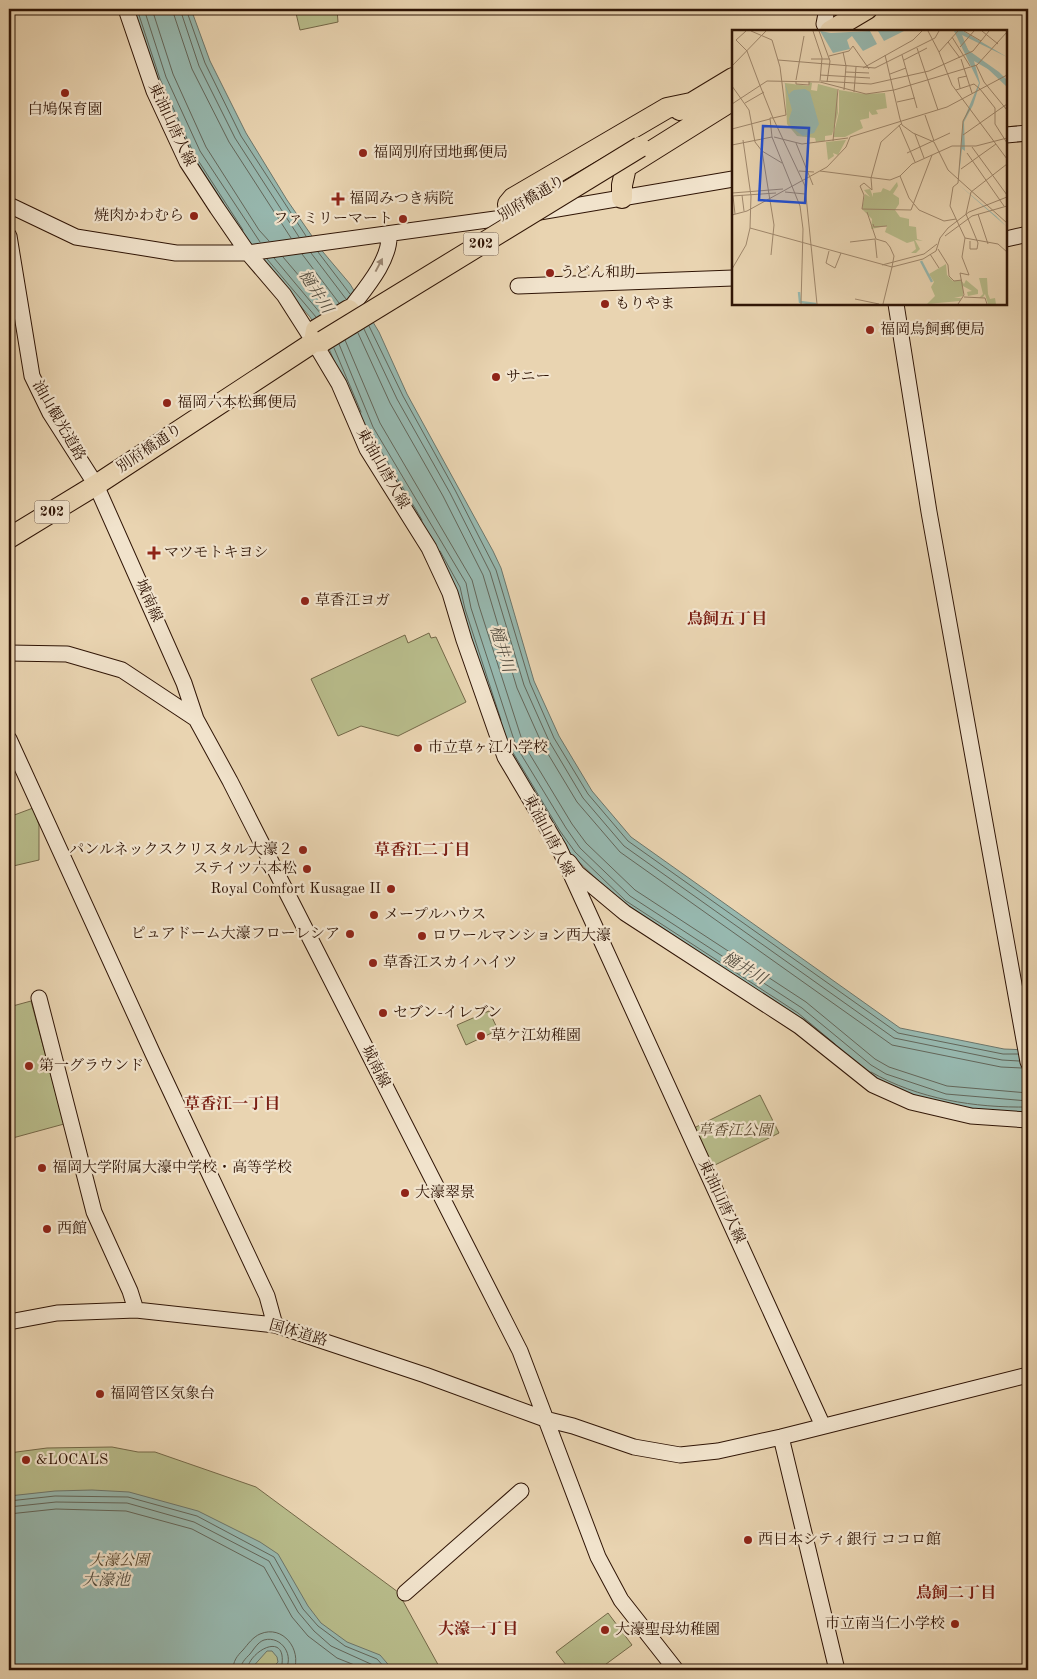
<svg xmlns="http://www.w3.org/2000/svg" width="1037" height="1679" viewBox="0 0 1037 1679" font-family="'Old Standard TT','Noto Serif JP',serif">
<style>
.green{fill:#b8bc8b;stroke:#746848}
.water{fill:#97b8af;stroke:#6d766b}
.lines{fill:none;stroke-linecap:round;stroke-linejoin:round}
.shore{stroke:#63665a;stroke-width:1}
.secondary-casing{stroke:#2f1405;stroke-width:17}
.highway-casing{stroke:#2f1405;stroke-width:22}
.secondary{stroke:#f1e3cc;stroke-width:15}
.highway{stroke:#e9d4b1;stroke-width:20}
.highway-bridge-casing{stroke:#2f1405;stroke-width:22;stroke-linecap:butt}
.highway-bridge{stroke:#e9d4b1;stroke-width:20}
.oneway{fill:#9a8672}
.poi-dot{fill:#8f2418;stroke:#f1e3cc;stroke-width:2}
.labels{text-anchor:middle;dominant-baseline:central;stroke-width:4.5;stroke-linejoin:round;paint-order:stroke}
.shield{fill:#f1e3cc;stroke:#695241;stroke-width:1}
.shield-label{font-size:14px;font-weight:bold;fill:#2f1405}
.poi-label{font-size:15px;fill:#2f1405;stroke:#f1e3cc;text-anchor:start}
.street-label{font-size:15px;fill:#2f1405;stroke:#f1e3cc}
.park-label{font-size:15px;font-style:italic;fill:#58462d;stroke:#f1e3cc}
.water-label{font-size:16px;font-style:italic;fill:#534d40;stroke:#f1e3cc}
.neighbourhood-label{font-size:16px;font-weight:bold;fill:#7a1f14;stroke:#f1e3cc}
.inset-river{fill:none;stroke:#97b8af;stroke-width:2.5}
.inset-road{fill:none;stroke:#9f876c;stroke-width:1}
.view{fill:#1d4ed8;fill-opacity:0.15;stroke:#1d4ed8;stroke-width:2.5}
.inset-edge{fill:none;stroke:#2f1405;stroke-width:2.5}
</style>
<rect width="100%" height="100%" fill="#e9d4b1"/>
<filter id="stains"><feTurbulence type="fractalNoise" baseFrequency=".004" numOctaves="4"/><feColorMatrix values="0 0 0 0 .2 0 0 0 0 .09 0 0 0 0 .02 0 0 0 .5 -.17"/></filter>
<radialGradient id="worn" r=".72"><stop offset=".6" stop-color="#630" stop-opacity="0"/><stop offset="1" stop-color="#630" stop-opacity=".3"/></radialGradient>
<path class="green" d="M295,9H337L338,22L300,30Z
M429,633L431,638L436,637L466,702L398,736L361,726L338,736L311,679L405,635L408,643Z
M33,808L39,825V860L9,867V817Z
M31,1001L64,1124L9,1139V1007Z
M489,1011L498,1030L466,1045L457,1025Z
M760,1095L779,1133L711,1167L692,1129Z
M112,1447L138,1452H155L256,1487L398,1592L441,1670H9V1453L47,1448Z
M608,1613L632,1645L598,1670H570L556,1652Z"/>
<path class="water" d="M132,9H191L210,61L246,133L287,200L323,252L350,284L379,332L407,394L493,551L501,568L534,681L559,736L592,791L631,837L900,1028L1004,1049L1028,1050V1112L1015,1113L943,1105L881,1084L623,905L572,855L556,834L506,751L460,611L363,432L330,351L310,317L244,241L190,156L156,81Z
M92,1490L129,1492L198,1511L260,1542L278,1554L308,1606L321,1623L347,1642L380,1655L393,1670H270L278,1662L277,1657L272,1651H267L250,1670H9V1496L55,1491Z"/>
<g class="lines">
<path class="shore" d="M137,9L160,79L194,154L243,230
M144,9L166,77L200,151L260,242
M152,9L173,74L206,147L259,230L269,241
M172,9L192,69L229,142L291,238
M180,9L199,66L235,138L299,237
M186,9L205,63L241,136L306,236
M318,252L350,294
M311,253L346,299
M302,254L339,303
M283,257L328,310
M274,258L321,314
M267,259L316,317
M369,326L403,396L455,490L496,570L530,683L554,738L588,794L628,841L898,1033L1003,1054H1018
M364,329L397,399L450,493L490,572L524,685L549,741L583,798L624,846L894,1038L1002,1060L1019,1061
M358,333L390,403L443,496L483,575L517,688L542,744L577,802L620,852L892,1045L1001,1067L1022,1068
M345,340L380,423L472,580L479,606L523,743L572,824L586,843L635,890L806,1002L875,1059L889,1067L947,1086L1028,1093
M339,344L373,427L466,583L471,608L516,746L566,828L580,848L630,896L802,1008L871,1065L886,1074L946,1094L1028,1101
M334,348L361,412
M369,431L422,520
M440,551L460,587L465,609L501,720
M512,751L560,831L575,852L626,901L798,1013L835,1044
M871,1072C918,1099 975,1108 1028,1107
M9,1501L55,1496L128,1497L197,1516L274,1557L303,1609L318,1626L345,1646L377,1659L387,1670
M9,1507L56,1502L127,1503L194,1522L269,1561L298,1612L314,1631L331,1646L373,1665L378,1670
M9,1514L56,1509L126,1511L192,1529L264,1567L292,1617L308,1636L337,1658L367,1670
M233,1670C233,1661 237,1656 243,1650C248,1644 253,1637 260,1634C283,1624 302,1650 294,1670
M240,1670C241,1663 245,1659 250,1654C254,1649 258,1642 264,1640C282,1635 295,1657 285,1670
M247,1670C249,1651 286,1631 282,1664L277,1670"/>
<g class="secondary-casing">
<path id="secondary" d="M126,9L154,91L187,162L217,208L248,253L284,295L314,342L339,384L367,449L429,548L450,593L464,640L505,757L559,848L823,1426
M827,9L824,24L828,31
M1006,135L1028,133
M9,205L76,237L176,253H248L510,217L733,179
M9,236L32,376L50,413L96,485L184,683L196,719L230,781L520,1351L598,1557L621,1600L676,1670
M1006,239L1028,234
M518,286L733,278
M896,304L929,512L1028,1062
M349,310C364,290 391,260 389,234
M9,653L67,654L122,670L196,719
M9,739L153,1054L267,1296L275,1325
M569,862L577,873L625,913L799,1026L873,1085L911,1102L971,1116L1028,1120
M39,998L94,1212L130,1291L136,1310
M9,1322L57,1313L136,1310L275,1325L425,1375L545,1419L573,1426L634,1447L680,1455L718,1451L781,1437L1028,1375
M781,1437L837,1670
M405,1593L521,1491"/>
</g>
<g class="highway-casing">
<path id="highway" d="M830,31L867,9
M680,110L733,78
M622,198V185L626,167L733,100
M510,217L508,204L513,198L667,108L691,103
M314,342L316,330L349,310
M9,538L96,485L314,342L323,341"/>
</g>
<use href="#secondary" class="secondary"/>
<use href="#highway" class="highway"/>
<g class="highway-bridge-casing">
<path id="highway-bridge" d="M323,341L640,147"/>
</g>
<use href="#highway-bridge" class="highway-bridge"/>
</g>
<defs><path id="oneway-solid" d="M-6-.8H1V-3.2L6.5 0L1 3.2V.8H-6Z" transform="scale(1.25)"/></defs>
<use class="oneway" href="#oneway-solid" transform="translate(379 265) rotate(-62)"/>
<g class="poi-dot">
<circle cx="65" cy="93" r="5"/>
<circle cx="363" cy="153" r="5"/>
<path d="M335.5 191.5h5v5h5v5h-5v5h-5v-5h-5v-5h5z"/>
<circle cx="194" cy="216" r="5"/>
<circle cx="403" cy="219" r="5"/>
<circle cx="550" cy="273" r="5"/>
<circle cx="605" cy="304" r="5"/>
<circle cx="870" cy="330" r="5"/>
<circle cx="496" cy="377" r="5"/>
<circle cx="167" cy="403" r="5"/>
<path d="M151.5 545.5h5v5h5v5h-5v5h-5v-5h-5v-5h5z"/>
<circle cx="305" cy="601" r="5"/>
<circle cx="418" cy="748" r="5"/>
<circle cx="303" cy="850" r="5"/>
<circle cx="307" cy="869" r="5"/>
<circle cx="391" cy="889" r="5"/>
<circle cx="374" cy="915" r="5"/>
<circle cx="350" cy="934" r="5"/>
<circle cx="422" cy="936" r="5"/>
<circle cx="373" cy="963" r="5"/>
<circle cx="383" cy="1013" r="5"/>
<circle cx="481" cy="1036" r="5"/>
<circle cx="29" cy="1066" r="5"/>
<circle cx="42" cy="1168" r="5"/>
<circle cx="405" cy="1193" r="5"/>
<circle cx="47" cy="1229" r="5"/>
<circle cx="100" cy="1394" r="5"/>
<circle cx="26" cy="1460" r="5"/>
<circle cx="748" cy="1540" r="5"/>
<circle cx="955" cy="1624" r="5"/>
<circle cx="605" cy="1630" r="5"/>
</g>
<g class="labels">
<g class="shield">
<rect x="463.5" y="232.5" width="35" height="23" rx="4"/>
<rect x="34.5" y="500.5" width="35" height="23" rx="4"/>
</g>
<g class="shield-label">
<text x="481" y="244">202</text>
<text x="52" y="512">202</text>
</g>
<g class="poi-label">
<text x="65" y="110" text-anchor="middle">白鳩保育園</text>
<text x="373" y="153">福岡別府団地郵便局</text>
<text x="349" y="199">福岡みつき病院</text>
<text x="184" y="216" text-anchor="end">焼肉かわむら</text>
<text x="393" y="219" text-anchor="end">ファミリーマート</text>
<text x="560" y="273">うどん和助</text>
<text x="615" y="304">もりやま</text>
<text x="880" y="330">福岡鳥飼郵便局</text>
<text x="506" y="377">サニー</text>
<text x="177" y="403">福岡六本松郵便局</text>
<text x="164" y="553">マツモトキヨシ</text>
<text x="315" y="601">草香江ヨガ</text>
<text x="428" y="748">市立草ヶ江小学校</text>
<text x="293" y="850" text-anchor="end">パンルネックスクリスタル大濠２</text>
<text x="297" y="869" text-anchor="end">ステイツ六本松</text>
<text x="381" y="889" text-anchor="end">Royal Comfort Kusagae II</text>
<text x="384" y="915">メープルハウス</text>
<text x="340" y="934" text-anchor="end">ピュアドーム大濠フローレシア</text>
<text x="432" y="936">ロワールマンション西大濠</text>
<text x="383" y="963">草香江スカイハイツ</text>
<text x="393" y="1013">セブン-イレブン</text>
<text x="491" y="1036">草ケ江幼稚園</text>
<text x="39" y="1066">第一グラウンド</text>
<text x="52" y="1168">福岡大学附属大濠中学校・高等学校</text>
<text x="415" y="1193">大濠翠景</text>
<text x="57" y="1229">西館</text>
<text x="110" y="1394">福岡管区気象台</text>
<text x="36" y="1460">&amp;LOCALS</text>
<text x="758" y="1540">西日本シティ銀行 ココロ館</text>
<text x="945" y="1624" text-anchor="end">市立南当仁小学校</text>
<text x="615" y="1630">大濠聖母幼稚園</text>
</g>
<g class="street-label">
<text transform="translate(171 125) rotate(65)">東油山唐人線</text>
<text transform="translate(532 199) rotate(-31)">別府橋通り</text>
<text transform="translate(58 421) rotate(60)">油山観光道路</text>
<text transform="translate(150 449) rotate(-34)">別府橋通り</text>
<text transform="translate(382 469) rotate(60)">東油山唐人線</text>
<text transform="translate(148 601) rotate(66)">城南線</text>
<text transform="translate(548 836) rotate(62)">東油山唐人線</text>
<text transform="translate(375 1067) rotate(63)">城南線</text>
<text transform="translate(721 1202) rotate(65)">東油山唐人線</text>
<text transform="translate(298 1334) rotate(16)">国体道路</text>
</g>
<g class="park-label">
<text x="735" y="1131">草香江公園</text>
<text x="119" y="1561">大濠公園</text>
</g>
<g class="water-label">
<text transform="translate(315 292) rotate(57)">樋井川</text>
<text transform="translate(501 649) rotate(73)">樋井川</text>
<text transform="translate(744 969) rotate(31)">樋井川</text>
<text x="106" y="1581">大濠池</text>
</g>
<g class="neighbourhood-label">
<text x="727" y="620">鳥飼五丁目</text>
<text x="422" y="851">草香江二丁目</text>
<text x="232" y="1105">草香江一丁目</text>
<text x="956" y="1594">鳥飼二丁目</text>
<text x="478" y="1630">大濠一丁目</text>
</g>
</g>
<g transform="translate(732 30)">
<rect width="275" height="275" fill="#e9d4b1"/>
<path d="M77,52L80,53L79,60L85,61L86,54L105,59L106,83L100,105L93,106V111L84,112L83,108L65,106L55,94L53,53L77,56ZM107,60L132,64L153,63L155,78L144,80L146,84L140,85L137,81V88L128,90L131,98L113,107H101L107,82ZM114,110L106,125L101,123L102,126L96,130L94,112ZM165,152L166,156L161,164L167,168V174L163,180L168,187L177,189V196L184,197L185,209L191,211L183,210L188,219L184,223H179L184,219L182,211L175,213L153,202L155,196L139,199L140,189L130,179L133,164L138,167L132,160L138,159L141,167V163L149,162L151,158L158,161ZM214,234L215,245L221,251L229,250L232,254L234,250L246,260V264L236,266L235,262L240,261L231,256V266L222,268H229L228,271L195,274L203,266L199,257L202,252L197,244ZM247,248H255L256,264L258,269L263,268L264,274H256L253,264L251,267L247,268L251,264Z" fill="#b8bc8b"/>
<path d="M88,1L99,3L138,1L145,14L131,21L120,6L115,10L118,19L101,23ZM146,1H172L152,11ZM222,1H231L275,27L230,5L236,20L267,42L275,50V57L256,39L242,31L248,53L241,75L232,92L233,121L230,119L226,154L264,186L275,197L226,154L231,91L247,53ZM52,51L57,65L59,62L62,60L64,59L62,60L73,59L78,62L87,94L82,103L71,106L59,97L57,89L60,80Z" fill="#97b8af"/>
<path class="inset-river" d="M226,3L236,22M238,25L267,45M189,231L200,252M67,262L68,272L84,274"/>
<path class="inset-road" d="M14,1L4,10L15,21L27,53M19,1L40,10L48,37L54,85L41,88L73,156L85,274M81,1L90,28L88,51M87,1L98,31L95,52M196,1L207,22M232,1L249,11M250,1L266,14M220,7L238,36M216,12L228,28M228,17L242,1M185,18L206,80M111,22L114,36L112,60M207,22L220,55L275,129M207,22L226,1M153,25L168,89M170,25L185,78M97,26L117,21L121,16L137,39M79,29H98M229,29L240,63M46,30L143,38L203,8L207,1M172,30L195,18M244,35L252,52L275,80M0,36L34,1M131,38L181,10L190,1M114,42L137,43M158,44L174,38M88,45L138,48M64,50L72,6M64,51V54L77,55V51M89,51L139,54L197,41L241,21L257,1M27,53L41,88H38L40,107L68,176L71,199L69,274M0,56L17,80L23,112L30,121L42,195L39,225M228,58L226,48L235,46M224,60L242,54L248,59L263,78V94L275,113M122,62L124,37M165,72L183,68M13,73L32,62M0,74L35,51L88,52L134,64L162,60L245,35L275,2M238,78L231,91L226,153L221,157L218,176L233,208L266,214L275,222M193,85L202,111M168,89L170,95L181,103L202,112L216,140L275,193M169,94L149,112L139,148L140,160L132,153L128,156L132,165L130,179L179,180L200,125M167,95L183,132M0,99L38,89M183,104L192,128M231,105L275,74M42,107L70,114L116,108M101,111L106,59M64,113L81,155M0,115L40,107M240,117L275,165M30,121L50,133M175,123L218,103M235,123L272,176M229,139L264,114M67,141L82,142M88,141L158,150L168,146L180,134L220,116H244L275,108M168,146L177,168L187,180L212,191L224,189M53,162L73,164M0,163L51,159M10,165L12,181M0,166L44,163M1,166L3,184M246,184L256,214M0,185L15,181L95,137L114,117L118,107L215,77L275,45M141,194L142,197L155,196M18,198L160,237L162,226L158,217L154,212L144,209L135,182M213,206L240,186L275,176M238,211V219H245L246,213L234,184L239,162L275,134M118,212L143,209L145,228M206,219L216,235L217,246L222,251L230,250M97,221L94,233L103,238L109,223M198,224L207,238M150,235L192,224L205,214M0,239L14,215L18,198L19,166L11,110M232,267L253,268L255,274M123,269L147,274M151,274L160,237L191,229L204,221L208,208L216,198L237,182L275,167M226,274L232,265L228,243L237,245L230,227L233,208"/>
<path class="view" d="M31,96L77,98L73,173L27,170Z"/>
<rect width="275" height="275" class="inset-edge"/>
</g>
<rect width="1037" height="1679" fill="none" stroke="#e9d4b1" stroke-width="30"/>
<rect x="10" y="10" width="1017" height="1659" fill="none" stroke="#2f1405" stroke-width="2.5"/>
<rect x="15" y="15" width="1007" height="1649" fill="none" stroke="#2f1405"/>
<rect width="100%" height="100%" filter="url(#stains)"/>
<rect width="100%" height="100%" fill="url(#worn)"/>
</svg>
